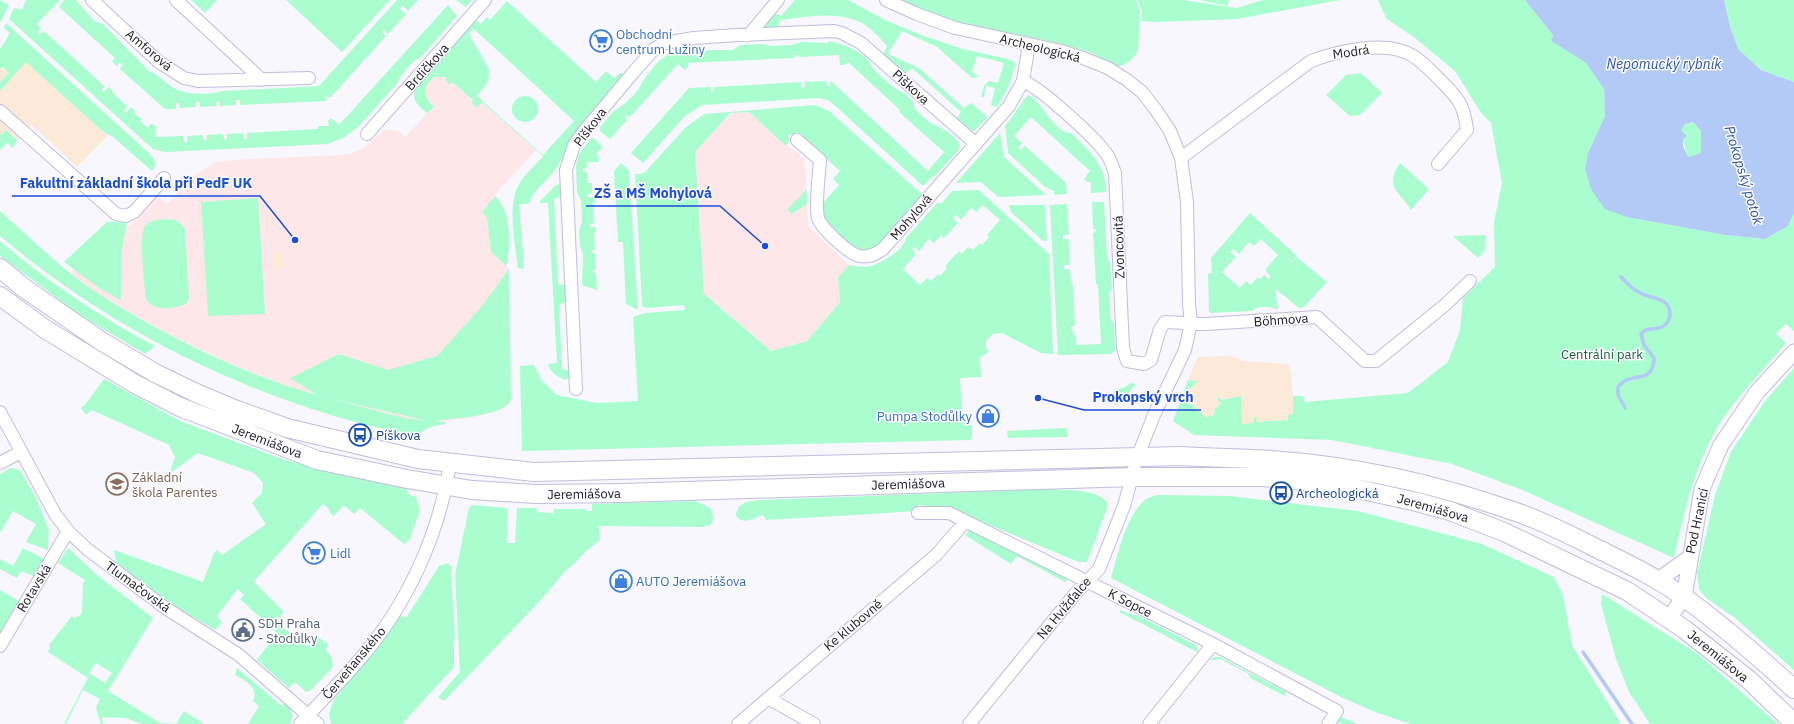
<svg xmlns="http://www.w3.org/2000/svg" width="1794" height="724" viewBox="0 0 1794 724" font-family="'IBM Plex Sans',sans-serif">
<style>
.industrial{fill:#fcead9}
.education{fill:#fde7e9}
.green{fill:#a9fdcf;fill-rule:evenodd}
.sand{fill:#f8eec9}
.water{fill:#b3c9f6;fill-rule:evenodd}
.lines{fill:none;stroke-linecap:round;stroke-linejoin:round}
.stream{stroke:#b3c9f6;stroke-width:3.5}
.minor-casing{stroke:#c2bddd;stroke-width:14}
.tertiary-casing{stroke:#c2bddd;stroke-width:17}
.secondary-casing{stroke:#c2bddd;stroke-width:20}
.minor{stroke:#fff;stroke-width:12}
.tertiary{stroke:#fff;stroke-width:15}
.secondary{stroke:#fff;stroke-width:18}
.labels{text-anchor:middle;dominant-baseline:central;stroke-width:3;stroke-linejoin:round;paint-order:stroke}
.shop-label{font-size:13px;fill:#366cbe;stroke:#fff;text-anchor:start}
.street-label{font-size:13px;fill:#191723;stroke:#fff}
.park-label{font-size:13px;fill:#1a5f40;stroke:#fff}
.transit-label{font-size:13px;fill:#164399;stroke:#fff;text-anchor:start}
.education-label{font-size:13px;fill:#785e54;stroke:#fff;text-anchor:start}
.service-label{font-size:13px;fill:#4e5e75;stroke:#fff;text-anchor:start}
.water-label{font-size:14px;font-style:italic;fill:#2d51a5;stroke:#fff}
.leader{fill:none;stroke:#1d4ed8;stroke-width:1.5}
.callout-dot{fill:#1d4ed8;stroke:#fff;stroke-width:1.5}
.callout-label{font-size:14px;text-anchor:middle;font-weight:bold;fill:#1d4ed8;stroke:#fff;stroke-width:3;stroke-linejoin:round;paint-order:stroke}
</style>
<rect width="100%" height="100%" fill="#f7f7fd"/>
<path class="industrial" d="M26,62L102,131L109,134L77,167L32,125L17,140L6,130L0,135V91Z
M2,67L9,73L0,82V69Z
M1230,356L1243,361L1288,364L1291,372L1294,415H1288L1289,420L1256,422L1254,417V423L1242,424L1241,396L1222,400L1219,397L1221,402L1211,416L1207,419L1182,396L1197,381L1188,380L1198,357Z"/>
<path class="education" d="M441,76L447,78L445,81L449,85L452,82L473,101L477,107L482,102L536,150L494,196L487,217L491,252L509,269L511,399V402L502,409L496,412L469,418L437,422L404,418L298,390L228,363L172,336L107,300L70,274L114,226L127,227L132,224L153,200L156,198L161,199L168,204L194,176L215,162L249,159L341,155L350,154L362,149L384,130L398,131L405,137L434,107L427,101L425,94V87L428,81L433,77Z
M749,112L805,160L808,226L849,265L838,277L840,302L807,341L771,351L704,294L695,151L730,113Z"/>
<path class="green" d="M0,0L9,5L0,23Z
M26,0H60L37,24L41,29L38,32L41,34L44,31L104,86L106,84L102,90L104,92L109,87L113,91L112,92L127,106L128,105L124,110L126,113L131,107L135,111L134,113L142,119L140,121L148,128L151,124L155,125L156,137L183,136L184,142H187V136L203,135V140H207V135L223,134L224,139H227V134L243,133L244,139H247V133L318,129V126H329L328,121L331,118L339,125L448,5L457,16L423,55C412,62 402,72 397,84L359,126L345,137L328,144L165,152L153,149L145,142L9,19L14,8L22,10Z
M63,0H76L94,21L103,24L149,71C158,75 164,81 172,87C184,95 210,95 223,91L319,86L397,0H418L408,11L403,6L400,9L406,14L388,34L384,30L382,33L386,36L330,98L327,96L325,98L327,101L240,105V100H236V105L220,106L219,101L216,102V106L200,107V102H196V107L180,108L179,103H176V109H165L120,69L123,64L120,62L117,66L112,62L115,58L59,7L64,1Z
M191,0H217L205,13Z
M286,0H390L342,52Z
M456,0H472L466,7Z
M795,0H848L885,20L924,36L963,49L1012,60L1016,64L1008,88L997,107L991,105L995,88L986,86L984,97H981L984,86L989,81L998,83L1004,63L977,56L972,72L979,76L975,78H972L937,47L902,31L888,54L919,68L964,108L971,103L988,117L974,131L965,128L956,120L961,112L912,68L905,74L883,55L887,46C880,38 872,29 862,23C837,10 806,17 780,20L778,29H770L765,27V22L773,12L781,16Z
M886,0H1136L1140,11L1138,51L1130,61L1119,67L1092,53L1062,44L1021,35L955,28Z
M1137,0H1183L1237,8L1263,0H1340L1237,19L1153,22L1141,21L1142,11Z
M1200,0H1229L1228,6Z
M1378,0H1525L1553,35L1551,41L1586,63L1604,89L1605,116L1588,153L1627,217L1725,235L1765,239L1788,226L1794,213V331L1786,324L1776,334L1786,343C1763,371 1726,407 1711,439C1692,477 1683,517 1674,558L1520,489L1452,464L1332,440L1194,435L1173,421L1188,380L1198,381L1182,396L1207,418L1210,415L1212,416L1215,412L1214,410L1221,403L1217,399L1218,397L1222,400L1241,396L1242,424L1254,423V417H1256L1257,422L1288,420V415L1293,414V396H1303L1305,402L1408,393L1448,362L1460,330L1463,298L1495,267L1494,222L1502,183L1491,123L1481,113L1455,71L1415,38L1386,18Z
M1724,0H1794V82L1761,70L1739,50L1731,30Z
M507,1L596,82L606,71L614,78L620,73L623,74V79L572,137C565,147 563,160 555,170C546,183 534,188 529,204H519L524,269L518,268C515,244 508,209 517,188C523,175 535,166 543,156L482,102L477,108L471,102L473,100L452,82L449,85L445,80L447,77H434C422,86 423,97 434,107L427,113C415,103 411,100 417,84L475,19L481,24L487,17L490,20ZM474,29L574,121L543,155L477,96C484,87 491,82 489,69L469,34Z
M6,23L151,155L156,164L152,171L113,137L102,131L26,62L0,91V82L9,73L3,67L0,69V49L10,33L4,28Z
M829,41C843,44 860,50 869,61C871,63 871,67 874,69C879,75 896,91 903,92L913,101L915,109L929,122L948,132L957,140L960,145L959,150L934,177L933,176L923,186L831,102L827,100L819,98L702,105L685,116L643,163L631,153L689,88L711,87V92H714V87L801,82V88L805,87L804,82L826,81L827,86L830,85L831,81L928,171L944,152L899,112L900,110L848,62L844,65H840L839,55L799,57L798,55H795V58L688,63V67L685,70L678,64L630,117L627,115L625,118L627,120L610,139L600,131V127C604,123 609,115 614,111C622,106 631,99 637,91C654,63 666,47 702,47L704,52L709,50H733L740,45L762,44L771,46L792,45L802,42L828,43Z
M1361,73L1382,93L1360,115L1350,116L1326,95L1346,75Z
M1029,95C1044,104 1053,132 1071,133C1088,150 1107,165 1106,192L1091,193V182H1087L1084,179L1090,171L1031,117L1014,136L1022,143L1018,148L1020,150L1025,146L1066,183L1067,194L1054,195V191L1045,187L1008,153L1005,126C1011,119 1023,99 1029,95Z
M512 109a13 13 0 1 1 26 0a13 13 0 1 1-26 0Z
M815,105L829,111L924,196L880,245L864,252L847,244L823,217V203L839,185L833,179L840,171L797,132L792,136L790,134L788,136L790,139L786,146L749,112L730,113L695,152L704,294L771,351L807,341L840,302L838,277L849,265C855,266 864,268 870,266C882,263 904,250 906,238L937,203H942L952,191L979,190L1049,254L1053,354L1041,353L1002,333L993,334L986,341V347L989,352L979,358L982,377L960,378L963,425H972V438L970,440L522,451L520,366L534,365L542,381L557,395L597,403L638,401L633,317L645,313L685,310L684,305L647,308L642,306L635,174H640L645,172L685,128L704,114ZM983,205L1000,220L987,235L989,237L982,245L980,243L973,250L968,247L962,254L959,251L945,266L947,268L940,276L938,274L931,281L927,278L920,285L903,269L916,254L912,249L914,247L919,251L929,239L934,243L941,235L944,238L958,223L953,218L956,215L961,220L971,208L976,212Z
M1693,122L1701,131V153L1688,157C1684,148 1684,140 1680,130L1685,124Z
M6,130L17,140L13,148L7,143L0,150V135Z
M1000,133L1004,157L1046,195L998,197L981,182L956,183Z
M592,137L603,147L596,154L599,158V162H587V168L583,169V172H587L588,183H592V193H595L588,194V197H595V202H593L594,223H596L590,224V227H596V232H594L595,250H592V253H595L596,270H593V273H596L597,290L582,285L583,256L580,246L579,231L582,221L581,201L577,192L576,167L579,154Z
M621,163L629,170L638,310L626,304L623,242H618L614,171Z
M1400,163L1429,189L1411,210C1399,190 1384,188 1400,163Z
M560,184L563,187V196L554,199L558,284L566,285L567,301L559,305L562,369L571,371L570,377L566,380C558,378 550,372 548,364L557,363L548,203H540V215V201L556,185Z
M807,189V203C802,209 797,209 792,214L787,210Z
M495,196C511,210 512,246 506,266L491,252L487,217L482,212Z
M258,198L265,314L208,316L201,202Z
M1092,202H1104L1107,257L1110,262L1112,289L1109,293L1110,318L1114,323L1115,350L1111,354L1058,355L1050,205L1067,204L1069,235H1063V239H1069L1070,265H1064V269H1070L1071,284L1073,285L1075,326H1071V330H1073V335H1076V345L1101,344L1098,284H1096L1093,233L1096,232V229H1093Z
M1009,205H1045L1047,241H1043L1011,212Z
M0,211C23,231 46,254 70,273C96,294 126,311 155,327C206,355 260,379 317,395L290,378L339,354L388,370L437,356L482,306L509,269L511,400C503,417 451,418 434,421L446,422L445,424L430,427L415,436C263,405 118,336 0,236ZM328,398L428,421L404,418Z
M1250,213L1297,256L1287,267L1297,257L1327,282L1304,307L1299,308L1276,289L1275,286L1278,310C1270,306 1259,305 1252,311L1211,313L1209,311L1208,274L1212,273L1211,258ZM1261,239L1278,255L1265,270L1271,277L1268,279L1264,275L1260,279L1258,277L1251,285L1246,281L1240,288L1222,272L1236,257L1230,252L1233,249L1239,254L1249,242L1254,246Z
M168,219L177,220L185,229L189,298L186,304C173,309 155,312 146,300C145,287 138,236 145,226C150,219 161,220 168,219Z
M127,221L122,249L121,300L99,288L64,262L107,222Z
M1486,235L1485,250L1478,258L1453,236Z
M0,241C48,282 100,317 155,346L145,354L80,315L0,256Z
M1794,368V670L1735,618L1706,598L1699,589L1697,574L1715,495L1731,452L1765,401Z
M104,379L180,421L285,460L355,478L407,489L408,494L416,497L420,510L410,539L404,544L360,508L354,514L344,505L334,516L329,512L330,510L323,504L255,580L254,582L284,612L276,621L307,647L316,636L328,644L326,650L332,658L333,667L311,690L306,692L295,682L289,688L257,660L277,633L240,599L244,595L238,589L217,616L222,622L215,630L157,595L116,562L114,550L203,582L214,553L217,550L222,555L266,524L252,503L262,493L263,483L254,473L198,453L169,474L175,457L169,445L92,410L86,415L81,408L85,405Z
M1130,383L1136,384L1121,402L1115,405L1114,390L1126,387Z
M1067,428L1068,437L1008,438L1007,431Z
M10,468L20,470L36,498L49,530L48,550L26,542L36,524L13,511L0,533V474Z
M1050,489C1068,491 1094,488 1107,502V508L1089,557L1086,562H1079L946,507L918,505L916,511L856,515L766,520L763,515C754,518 742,526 736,515C737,502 748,502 759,500Z
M1158,495L1229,496L1358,511L1482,544L1554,577L1563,595L1572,645L1621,724H1411L1375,712L1341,697L1111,578C1118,555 1125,518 1144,501C1147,498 1153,496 1158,495Z
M696,501L710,508L714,517L711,525L702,527L599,526L600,540L584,553L571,567H569L537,604L444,701L438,697L460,672L455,575L469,508L472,505L508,508L507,543H515L517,508H537V512L553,513L554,509H586L587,511H592V504Z
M971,529L1066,576L1067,580L1065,582L1017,556L1011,564L965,535Z
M23,548L44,559L34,576L21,571L17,578L0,569V559L13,566Z
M68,548L97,575L153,618L108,691L160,723L176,724L184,711L204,724H142L126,718L102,717L103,723L105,724H101L96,708L100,699L83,690L66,724H64L88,678L48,652L50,648L49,645L72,616L75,618L77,616L79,617L82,612L83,583L85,580L58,563ZM96,663L112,673L105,683L89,673Z
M448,563L452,567L451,574L455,636L454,643V667L402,724H331L329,714L333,701L391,629L399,614L406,618L439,566Z
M0,590L19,601L0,633Z
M1602,594L1698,654L1778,724H1650L1629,692L1616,659L1601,604Z
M1121,610L1132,615H1137L1196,645L1199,653L1119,612Z
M1216,657H1220L1286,692L1285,696L1250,678L1249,674L1220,659L1213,660L1210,659Z
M237,668L282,706L285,703L289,707L293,716L290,724H248L259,706L253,701C259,687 246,681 235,675Z
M1340,717H1341L1358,724H1342L1336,722Z"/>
<path class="sand" d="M274,253H280L281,268H275Z"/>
<path class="water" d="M1525,0H1724L1731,30L1739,50L1761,70L1794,82V213L1788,226L1765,239L1725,235L1627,217L1605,209L1592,191L1585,169L1588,153L1605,116L1604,89L1586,63L1551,41L1553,35ZM1693,122L1701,131V153L1688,157L1683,146V139L1687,136L1681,130L1685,124Z"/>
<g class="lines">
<path class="stream" d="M1621,277C1627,283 1632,289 1640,293C1651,299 1670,297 1670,314C1670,319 1667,325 1662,327C1657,329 1650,328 1644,331L1641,334L1644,345L1654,358C1653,387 1631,369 1618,387V395L1625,408
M1583,652L1632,724"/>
<g class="minor-casing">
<path id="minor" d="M92,0L159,62L184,78L198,81L309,78
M176,0L262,80
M886,0L917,14L955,28L1061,51L1083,58L1108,68L1127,80L1142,92L1156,110L1170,131L1181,158L1187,202L1189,304L1191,323L1185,350L1154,415L1137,458L1124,506L1099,569L1075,594L969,724
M749,35L778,0
M1023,81C1042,89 1096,138 1108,156C1111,161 1113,168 1115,173L1123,348L1127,361L1144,364L1151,360L1160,329L1165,322L1206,324L1317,317L1365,361H1376L1445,305L1470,281
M0,111L116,214L126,216L134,212L164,178
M367,134L485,0
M797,140L820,160C819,175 815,204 818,218C821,228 850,255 860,256C869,258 876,254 883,249L1009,106L1023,81L1029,44
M1181,158L1311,61C1338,51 1387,39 1413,56C1423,62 1432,72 1440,80C1458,98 1464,104 1467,130L1438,164
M576,389L566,170L574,145L585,130L632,74L654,49L662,44L670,42L694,38L737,35L834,31L842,33L861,43L976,144
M0,412L55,514L68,531L87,549L164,607L239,655L318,724
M0,463L21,452
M918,513H949L1213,644L1337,711L1328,724
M0,646L68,531
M768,698L814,724
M300,724C320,702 341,682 360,659C407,605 439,535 450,464
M738,724L936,555L965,522
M1149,724L1213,644"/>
</g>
<g class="tertiary-casing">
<path id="tertiary" d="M1657,581L1689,558
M1669,618L1684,597L1702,489L1721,445L1757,392L1794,352"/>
</g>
<g class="secondary-casing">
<path id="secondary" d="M0,268L24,288L101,341L155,373L194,392L234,409L287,428L418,459L534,472L1181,456C1211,458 1242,458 1272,460C1354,466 1436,484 1513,511C1541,520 1568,534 1594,547C1624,562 1658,578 1685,598C1723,626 1759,657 1794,689
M0,296L45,329L135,384L180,407L317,460L407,479L472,490L536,494L623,493L1133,477H1263L1335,484L1417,502L1450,511L1504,532L1627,591L1684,629L1748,679L1794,723"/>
</g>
<use href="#minor" class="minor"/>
<use href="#tertiary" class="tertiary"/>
<use href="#secondary" class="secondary"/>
</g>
<defs>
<g id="supermarket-ring" transform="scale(1.15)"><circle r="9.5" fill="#fff" stroke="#3f7fe0" stroke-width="1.5"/><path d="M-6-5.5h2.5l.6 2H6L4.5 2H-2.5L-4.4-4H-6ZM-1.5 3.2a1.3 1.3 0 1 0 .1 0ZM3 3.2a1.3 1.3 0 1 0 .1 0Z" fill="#3f7fe0"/></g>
<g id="shop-ring" transform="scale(1.15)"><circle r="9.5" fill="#fff" stroke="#3f7fe0" stroke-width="1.5"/><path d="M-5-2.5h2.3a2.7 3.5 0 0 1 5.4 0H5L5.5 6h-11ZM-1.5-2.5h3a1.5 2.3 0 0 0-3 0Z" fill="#3f7fe0"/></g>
<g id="bus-ring" transform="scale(1.15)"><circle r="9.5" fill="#fff" stroke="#1a4fb4" stroke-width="1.5"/><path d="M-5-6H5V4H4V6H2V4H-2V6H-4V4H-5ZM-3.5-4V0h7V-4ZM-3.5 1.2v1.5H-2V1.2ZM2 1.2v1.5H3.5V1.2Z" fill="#1a4fb4"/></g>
<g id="school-ring" transform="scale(1.15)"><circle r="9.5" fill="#fff" stroke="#8d6e63" stroke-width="1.5"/><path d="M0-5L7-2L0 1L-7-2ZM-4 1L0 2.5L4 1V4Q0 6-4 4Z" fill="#8d6e63"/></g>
<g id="civic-ring" transform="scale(1.15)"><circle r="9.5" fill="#fff" stroke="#5c6f8a" stroke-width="1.5"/><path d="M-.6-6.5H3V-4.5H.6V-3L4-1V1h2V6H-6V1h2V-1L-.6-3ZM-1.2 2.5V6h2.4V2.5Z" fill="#5c6f8a"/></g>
</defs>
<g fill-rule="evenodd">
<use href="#supermarket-ring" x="601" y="41"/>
<use href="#shop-ring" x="988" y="416"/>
<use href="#bus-ring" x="360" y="435"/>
<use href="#school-ring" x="117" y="484"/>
<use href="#bus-ring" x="1281" y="493"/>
<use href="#supermarket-ring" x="314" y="553"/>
<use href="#shop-ring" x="621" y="581"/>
<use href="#civic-ring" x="243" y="630"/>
</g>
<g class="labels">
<g class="shop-label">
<text x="616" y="34">Obchodní<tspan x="616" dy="15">centrum Lužiny</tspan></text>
<text x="972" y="416" text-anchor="end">Pumpa Stodůlky</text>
<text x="330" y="553">Lidl</text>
<text x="636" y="581">AUTO Jeremiášova</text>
</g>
<g class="street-label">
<text transform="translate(1040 48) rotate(14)">Archeologická</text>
<text transform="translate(149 50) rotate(40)">Amforová</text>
<text transform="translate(1351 52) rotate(-8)">Modrá</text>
<text transform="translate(427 67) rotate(-48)">Brdičkova</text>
<text transform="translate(911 87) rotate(42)">Píškova</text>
<text transform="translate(590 127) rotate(-53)">Píškova</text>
<text transform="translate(911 217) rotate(-49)">Mohylová</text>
<text transform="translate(1119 247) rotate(-92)">Zvoncovitá</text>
<text transform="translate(1281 320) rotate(-4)">Böhmova</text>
<text transform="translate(267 441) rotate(21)">Jeremiášova</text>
<text transform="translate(908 484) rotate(-2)">Jeremiášova</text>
<text transform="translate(584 494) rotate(-1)">Jeremiášova</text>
<text transform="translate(1433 508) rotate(16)">Jeremiášova</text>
<text transform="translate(1697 521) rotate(-78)">Pod Hranicí</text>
<text transform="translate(138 587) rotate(36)">Tlumačovská</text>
<text transform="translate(34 588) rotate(-59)">Rotavská</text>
<text transform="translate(1130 603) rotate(27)">K Sopce</text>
<text transform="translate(1064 608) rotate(-50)">Na Hvížďalce</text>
<text transform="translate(853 625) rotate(-40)">Ke klubovně</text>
<text transform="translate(1718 656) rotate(39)">Jeremiášova</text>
<text transform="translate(354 663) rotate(-50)">Červeňanského</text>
</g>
<g class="park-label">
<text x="1602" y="354">Centrální park</text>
</g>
<g class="transit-label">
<text x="376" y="435">Píškova</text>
<text x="1296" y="493">Archeologická</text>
</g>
<g class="education-label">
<text x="132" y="477">Základní<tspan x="132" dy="15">škola Parentes</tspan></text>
</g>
<g class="service-label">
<text x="258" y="623">SDH Praha<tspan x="258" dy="15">- Stodůlky</tspan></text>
</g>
<g class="water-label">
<text x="1664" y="64">Nepomucký rybník</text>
<text transform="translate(1744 175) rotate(73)">Prokopský potok</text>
</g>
</g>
<path class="leader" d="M295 240L260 196H12M765 246L720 206H586M1038 398L1084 410H1201"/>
<g class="callout-dot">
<circle cx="295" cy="240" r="4"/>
<circle cx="765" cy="246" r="4"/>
<circle cx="1038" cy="398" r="4"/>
</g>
<g class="callout-label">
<text x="136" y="188">Fakultní základní škola při PedF UK</text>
<text x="653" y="198">ZŠ a MŠ Mohylová</text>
<text x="1143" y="402">Prokopský vrch</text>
</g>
</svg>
